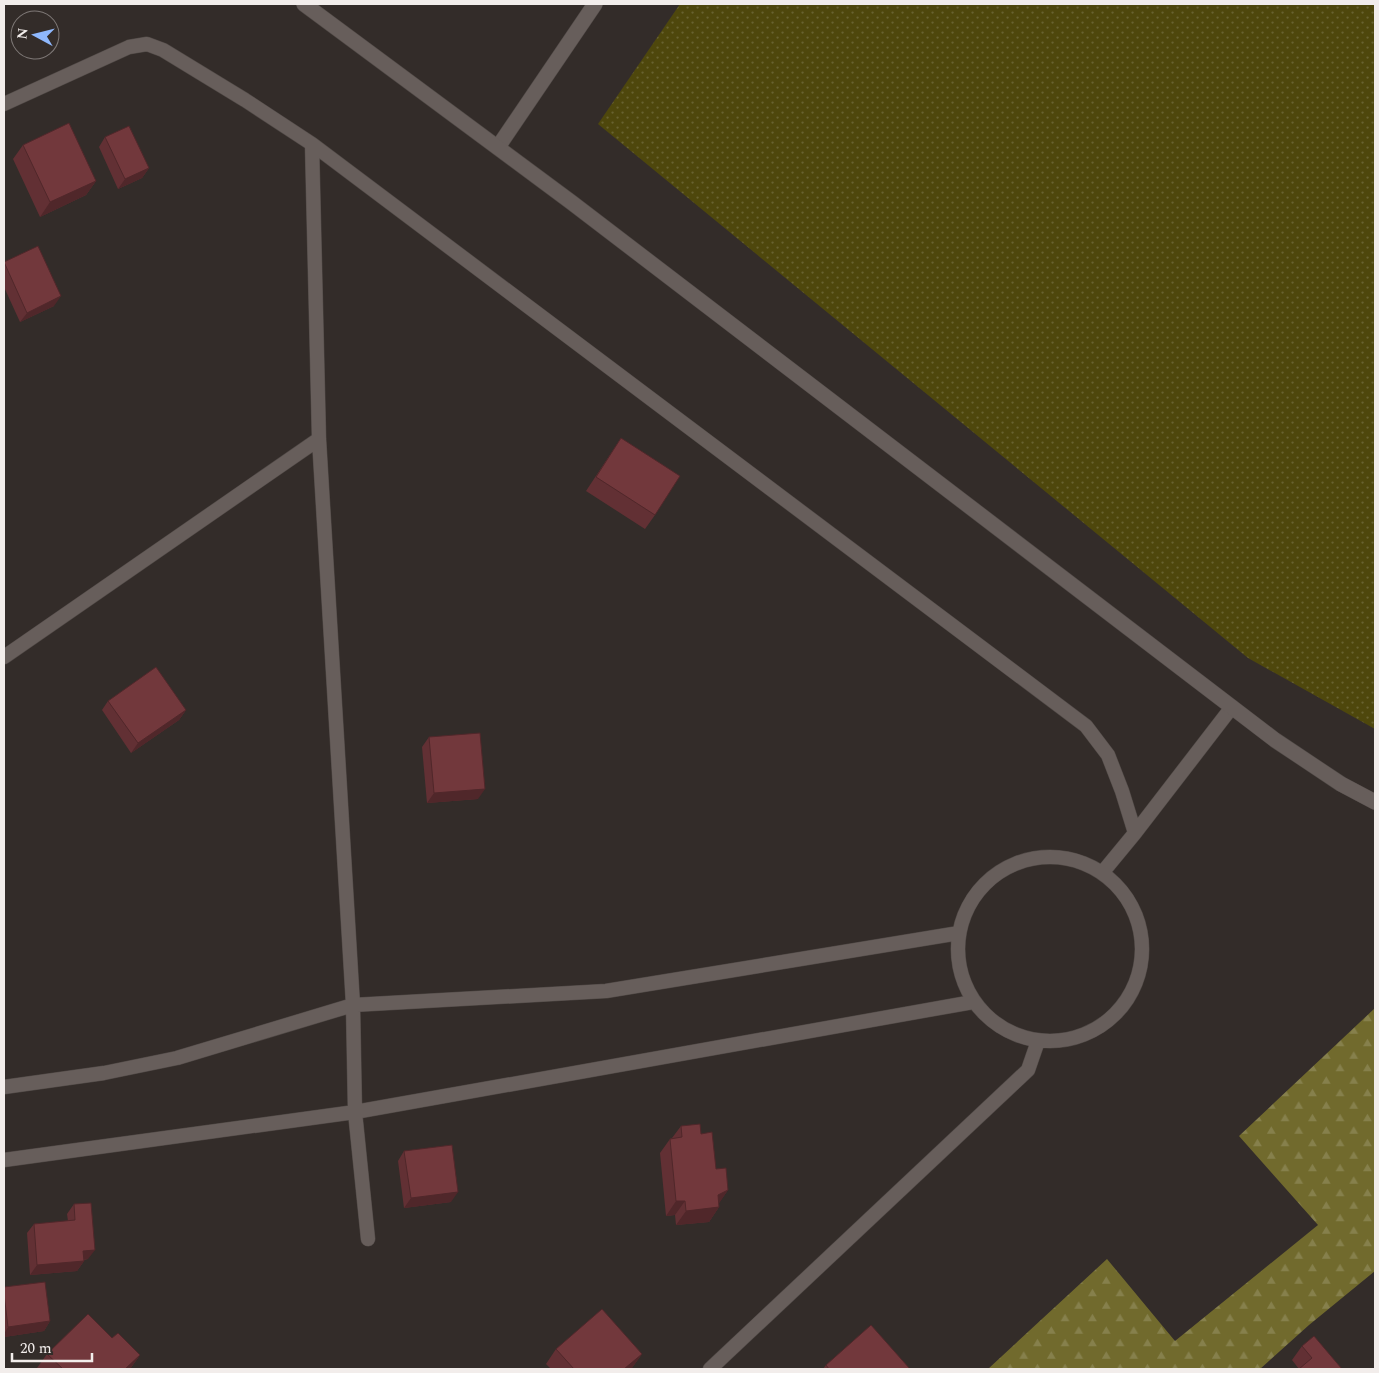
<svg xmlns="http://www.w3.org/2000/svg" width="1379" height="1373" viewBox="0 0 1379 1373" font-family="Spectral,serif">
<style>
.grass{fill:url(#grass-dots)}
.forest{fill:url(#forest-firs)}
.lines{fill:none;stroke-linecap:round;stroke-linejoin:round}
.lane-casing{stroke:#4f4845;stroke-width:15}
.street-casing{stroke:#4f4845;stroke-width:16}
.secondary-casing{stroke:#4f4845;stroke-width:16}
.lane{stroke:#675e5b;stroke-width:14}
.street{stroke:#675e5b;stroke-width:15}
.secondary{stroke:#675e5b;stroke-width:15}
.wall{fill:#623034}
.shaded-wall{fill:#50272a}
.building{fill:#72383c;stroke:#50272a}
</style>
<defs>
<pattern id="grass-dots" width="8" height="8" patternUnits="userSpaceOnUse" patternTransform="scale(1.25)"><rect width="8" height="8" fill="#4e470c"/><path d="M2 2h.1M6 6h.1" fill="none" stroke="#686230" stroke-width="1.8" stroke-linecap="round"/></pattern>
<pattern id="forest-firs" width="22" height="20" patternUnits="userSpaceOnUse" patternTransform="scale(1.25)"><rect width="22" height="20" fill="#716a2d"/><path d="M5 1l3.5 6h-7zM16 11l3.5 6h-7z" fill="#86804c"/></pattern>
</defs>
<rect width="100%" height="100%" fill="#332c29"/>
<path class="grass" d="M680,4H1375V729L1248,658L598,124Z"/>
<path class="forest" d="M1375,1008V1271L1309,1325L1260,1369H988L1107,1259L1175,1341L1318,1225L1239,1136Z"/>
<g class="lines">
<g class="lane-casing">
<path id="lane" d="M4,104L129,47L147,44L163,50L245,100L312,144L1086,726L1108,755L1122,791L1135,833L1102,873
M312,144L319,439L353,1005L355,1112L368,1239
M4,657L319,439
M1135,833L1232,707
M958 949a92 92 0 1 1 184 0a92 92 0 1 1-184 0Z
M4,1087L104,1073L177,1058L353,1005L606,991L959,933
M4,1160L355,1112L973,1002
M710,1369L1028,1070L1038,1041"/>
</g>
<g class="street-casing">
<path id="street" d="M498,147L595,4"/>
</g>
<g class="secondary-casing">
<path id="secondary" d="M304,4L571,202L1275,740L1341,784L1375,802"/>
</g>
<use href="#lane" class="lane"/>
<use href="#street" class="street"/>
<use href="#secondary" class="secondary"/>
</g>
<path class="wall" d="M105,137L149,168L142,178L118,189L99,147Z
M23,145L96,181L86,195L40,217L13,159Z
M4,262L54,306L20,322L4,287Z
M621,438L655,515L645,529L586,491Z
M108,701L186,710L179,720L131,753L102,710Z
M429,737L478,799L427,803L422,747Z
M681,1126L701,1134L716,1169L728,1190L718,1204L719,1207L709,1222L676,1225L675,1215L666,1216L660,1153L670,1139L672,1138Z
M404,1151L451,1202L404,1208L398,1161Z
M74,1204L88,1259L84,1260V1261L77,1271L30,1275L27,1233L34,1224L68,1221L67,1214Z
M4,1287L50,1321L44,1331L4,1337Z
M112,1338L140,1355L130,1369H39L37,1368L47,1354Z
M1302,1346L1342,1369H1299L1292,1360Z
M556,1349L642,1354L631,1369H551L546,1364Z
M826,1365L910,1369H823Z"/>
<path class="shaded-wall" d="M149,168L142,178L118,189L125,179Z
M96,181L86,195L40,217L50,202Z
M61,296L54,306L20,322L27,313Z
M186,710L179,720L131,753L138,743Z
M485,789L478,799L427,803L434,793Z
M728,1190L718,1205L719,1207L709,1222L676,1225L686,1211Z
M458,1192L451,1202L404,1208L411,1198Z
M676,1201H685L675,1215L666,1216Z
M95,1250L88,1259L76,1260L83,1251Z
M84,1261L77,1271L30,1275L37,1265Z
M50,1321L44,1331L4,1337V1334L8,1327Z
M642,1354L632,1368L631,1369H624Z
M140,1355L130,1369H125Z"/>
<path class="building" d="M69,123L96,181L50,202L23,145Z
M129,126L149,168L125,179L105,137Z
M38,246L61,296L27,313L4,262Z
M621,438L680,476L655,515L596,477Z
M156,667L186,710L138,743L108,701Z
M480,733L485,789L434,793L429,737Z
M700,1124L701,1134L712,1132L716,1169L726,1168L728,1190L718,1195L719,1207L686,1211L685,1201H676L670,1139L682,1137L681,1126Z
M452,1145L458,1192L411,1198L404,1151Z
M91,1203L95,1250L83,1251L84,1261L37,1265L34,1224L75,1220L74,1204Z
M45,1282L50,1321L8,1327L4,1294V1287Z
M602,1309L642,1354L624,1369H574L556,1349Z
M88,1314L112,1338L118,1333L140,1355L125,1369H63L47,1354Z
M871,1325L910,1369H829L826,1365Z
M1314,1336L1342,1369H1299L1312,1358L1302,1346Z"/>
<rect width="1379" height="1373" fill="none" stroke="#f2edeb" stroke-width="10"/>
<g transform="translate(35 35) rotate(277)"><circle r="24" fill="#332c29" stroke="#7f7977"/>
<path d="M0-4L9 19L0 12L-9 19Z" fill="#8fb8fd"/>
<text y="-8" font-size="14" font-weight="bold" text-anchor="middle" fill="#f2edeb">N</text>
</g>
<path d="M12 1353v8h80v-8" fill="none" stroke="#f2edeb" stroke-width="2.5"/>
<text x="20" y="1353" font-size="15" fill="#f2edeb" stroke="#332c29" stroke-width="4" paint-order="stroke">20 m</text>
</svg>
